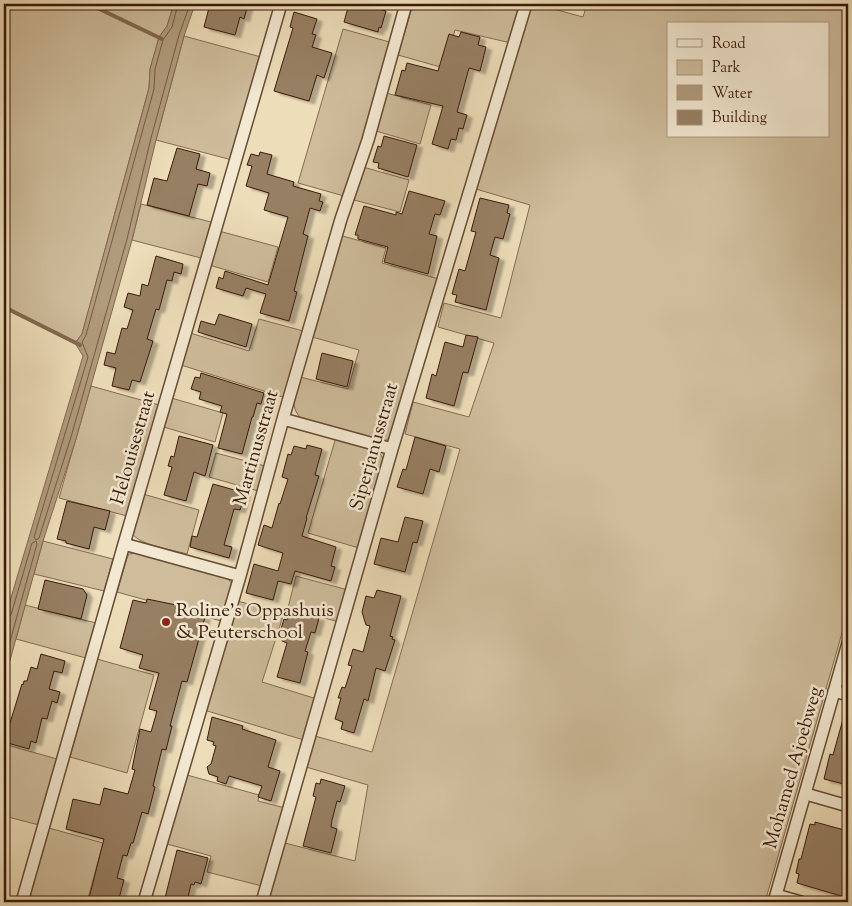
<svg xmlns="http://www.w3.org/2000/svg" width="852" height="906" viewBox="0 0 852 906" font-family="'Sorts Mill Goudy',serif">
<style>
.green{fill:#cebc9b;stroke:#846b51;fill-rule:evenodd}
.water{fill:#b09b7c;stroke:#80674d}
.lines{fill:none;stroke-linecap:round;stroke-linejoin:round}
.shore{stroke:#745a42;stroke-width:1}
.stream{stroke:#80674d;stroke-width:4}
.building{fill:#977f64;stroke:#391a07;filter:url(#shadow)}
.street-casing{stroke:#664b34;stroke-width:14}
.street{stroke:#f3e9d2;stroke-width:11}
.poi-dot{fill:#8f2418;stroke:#f3e9d2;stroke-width:2}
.labels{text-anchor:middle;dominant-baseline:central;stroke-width:5;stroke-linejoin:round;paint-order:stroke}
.street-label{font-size:19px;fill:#391a07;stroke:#f3e9d2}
.poi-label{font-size:19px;fill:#391a07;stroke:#f3e9d2;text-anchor:start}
</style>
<defs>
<filter id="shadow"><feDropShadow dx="5.5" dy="3" stdDeviation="1" flood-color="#0004"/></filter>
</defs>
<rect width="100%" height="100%" fill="#edddb9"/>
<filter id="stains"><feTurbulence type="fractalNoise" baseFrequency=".004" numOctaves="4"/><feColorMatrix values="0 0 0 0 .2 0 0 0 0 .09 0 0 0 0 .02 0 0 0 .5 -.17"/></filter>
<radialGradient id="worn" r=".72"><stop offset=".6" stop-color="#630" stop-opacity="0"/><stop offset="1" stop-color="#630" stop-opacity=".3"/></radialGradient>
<path class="green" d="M4,4H174L167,26L159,38L150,69L149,88L82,334L75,343L4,307Z
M413,4H523L511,43L455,30L444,68L398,55Z
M529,4H535L583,17L587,4H848V612L765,902H266L285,843L355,861L368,785L306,767L315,736L372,752L460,449L405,434L413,402L469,417L494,343L438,327L444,303L501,318L530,205L476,189ZM668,24H828V136H668Z
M343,29L393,43L368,129L344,196L298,183Z
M184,36L261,57L232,160L156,140Z
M386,93L431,105L420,144L376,131Z
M363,167L409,180L400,212L354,200Z
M141,204L211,222L201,258L132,240Z
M219,231L278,247L268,282L209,265Z
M339,235L386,248L382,263L439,279L390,437L385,441L302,419C288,407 296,392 300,377L348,389L359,350L312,337Z
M259,319L307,332L289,399L181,365L190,333L249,351Z
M91,386L159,405L127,516L59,498Z
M168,397L223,413L215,442L160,426Z
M336,437L378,449L383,459L359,548L308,533Z
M216,453L265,466L258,491L209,477Z
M143,494L199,510L187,554C174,550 138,545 132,533Z
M43,541L113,559L104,591L34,574Z
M137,553L168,560L221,575L228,579L232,584L221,621L117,592L127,558L129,554Z
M296,576L348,590L339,622L288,608Z
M237,601L284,613L262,682L317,699L304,740L204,710Z
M25,605L96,623L86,658L16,639Z
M97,659L154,675L127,773L70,757Z
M4,744L57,759L39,825L4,816Z
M187,775L259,795L258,801L285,808L262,886L207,872L211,856L167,844Z
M49,828L103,843L87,902H27Z"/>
<path class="water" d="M174,4H195L184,36L156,140L132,240L76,439L43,541L4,682V621L83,356L75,343L82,334L149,88L150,69L159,37L167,26Z"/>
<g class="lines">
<path class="shore" d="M178,4L172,27L163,40L155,69L154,89L86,335L82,342L88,357L34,537L36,540L39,538L71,437L127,239L151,138L179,35L190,4
M4,619L8,618L11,615L32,543L36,541L37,544L4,663"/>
<path class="stream" d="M89,4L162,39
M4,307L80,345"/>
</g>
<path class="building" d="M210,4H248L244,19L240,17L235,35L204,27Z
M349,4H360L386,11L381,28L379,27L378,32L344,22Z
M294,12L317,19L312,34L316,35L312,47L332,53L324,78L317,75L309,101L274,91L293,28L290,27Z
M461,32L480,37L478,45L486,47L480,71L469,68L457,112L467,115L463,129L459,128L456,140L451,139L448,149L432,144L443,106L395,95L402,70L405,71L407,63L438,71L449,34L459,37Z
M384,136L417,145L408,177L378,168L379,163L373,162L378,146L381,147Z
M177,148L200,154L196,169L210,173L207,186L198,184L189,216L147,205L154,178L167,181Z
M260,152L272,155L267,174L294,182L293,186L321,194L319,201L323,202L320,211L310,208L303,234L308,236L294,291L297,292L289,321L260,313L266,294L246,288L243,296L216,288L219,277L223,279L225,271L268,285L288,217L264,210L269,193L246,186L252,166L247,165L251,154L259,156Z
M409,191L445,201L440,215L435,214L429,234L437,236L428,274L384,262L388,247L358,239V235H355L364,206L396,215V212L402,214Z
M480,198L509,205L507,213L510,214L503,239L495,237L490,255L499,258L486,310L455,302L457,295L452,294L459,269L465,271L476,232L471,231Z
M156,256L183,264L181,274L174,272L172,281L167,280L159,310L156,309L147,339L153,341L140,382L132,380L129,390L112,386L116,368L104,365L107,352L115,354L122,328L127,329L133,310L124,307L128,293L140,296L142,284L148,286Z
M219,314L252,324L246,347L198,332L201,321L215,325Z
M466,335L478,337L468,373L463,372L454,406L426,398L432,374L436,376L445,342L463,347Z
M322,353L353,361L347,387L316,379Z
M201,373L264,393L261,404L257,403L253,417H252L242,454L218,448L227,414L220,412L222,406L199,399L201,392L191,389L195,377L200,378Z
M179,436L213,445L205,476L194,472L186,501L164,495L172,467L168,466L171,456L174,457Z
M415,437L446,446L439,472L430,469L423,494L397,487L403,469L406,470Z
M307,445L322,449L315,475L319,476L306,518H307L302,536L336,547L331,566L335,567L331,581L295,571L291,584L278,581L273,600L246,593L254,564L278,571L283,553L258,545L264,525L272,528L279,503L280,504L288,479L282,477L288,454L291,455L294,446L306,449Z
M213,484L245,493L240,510L234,509L224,545L232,547L229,558L190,547L192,536L197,537Z
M67,501L110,511L105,530L94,527L89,549L66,543V541L57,539Z
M405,517L423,521L417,543L413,542L405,572L374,564L381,538L398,542Z
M45,580L83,589L87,595L81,619L38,609Z
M377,590L401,596L390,636L393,637L392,639L395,640L385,671L376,668L368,701L364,699L354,733L341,729L343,722L335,719L341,698H338L342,687L345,688L352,666L348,665L353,649L363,652L370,626L366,625L362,612L366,596L374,598Z
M147,599L176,605V609L205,617L187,682L182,681L170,726H172L166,750L162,749L153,786L155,787L148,814L142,812L133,843H131L127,856L123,855L117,878L124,880L118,902H88L104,839L66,829L73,799L100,805L104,788L128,794L135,770L132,769L140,729L151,732L157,711L149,709L159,673L139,668L143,655L120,648L133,600L146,603Z
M289,610L319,618L315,633L311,632L305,651L308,652L300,683L277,677L287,643L282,641L284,633L280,632L284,619L287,620Z
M41,654L65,661L62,673L54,671L49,689L60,692L57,703L52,701L47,719L42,718L36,743L31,741L29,749L4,742V731L6,722L10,723L22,684L23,685L24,681H27L31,667L37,669Z
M845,712L848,713V785L824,779L830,754L833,755Z
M212,717L243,726L242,729L276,740L268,767L280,771L271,801L258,797L262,786L229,776L226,784L217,781L218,777L209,774L207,767L211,764L216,746L213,745L214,742L207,740Z
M321,779L345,786L340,802L337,801L332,820L331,827L337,829L331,853L303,846L316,797L313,796L316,783L320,784Z
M815,822L848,831V898L797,883L799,874L796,873L799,859H801L810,824L815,825Z
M177,850L208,858L201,884L195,882L194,885L191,884L187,902H164Z"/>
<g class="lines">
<g class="street-casing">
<path id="street" d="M283,419L392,449
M124,544L240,576
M834,691L848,695
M806,794L848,806
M776,895L801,902
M22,902L124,544L281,4
M144,902L240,576L283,419L341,219L368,140L406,4
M262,902L392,449L526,4
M774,902L848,643"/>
</g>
<use href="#street" class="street"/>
</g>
<circle class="poi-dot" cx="166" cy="622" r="5"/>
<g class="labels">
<g class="street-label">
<text transform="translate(375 447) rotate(-74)">Siperjanusstraat</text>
<text transform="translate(134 448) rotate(-74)">Helouisestraat</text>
<text transform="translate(257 448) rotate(-74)">Martinusstraat</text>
<text transform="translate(794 768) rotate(-74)">Mohamed Ajoebweg</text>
</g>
<g class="poi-label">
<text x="176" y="611">Roline's Oppashuis<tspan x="176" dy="22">&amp; Peuterschool</tspan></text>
</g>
</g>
<rect width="852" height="906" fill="none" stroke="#edddb9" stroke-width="20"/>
<rect x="5" y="5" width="842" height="896" fill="none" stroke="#391a07" stroke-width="2.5"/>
<rect x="10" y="10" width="832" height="886" fill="none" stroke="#391a07"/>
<rect x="667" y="22" width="162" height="115" fill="#f3e9d2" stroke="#a99681"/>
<rect x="677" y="39" width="25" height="8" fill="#f3e9d2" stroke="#a99681"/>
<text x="712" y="48" font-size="15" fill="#391a07">Road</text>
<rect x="677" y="60" width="25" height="15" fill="#cebc9b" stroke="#a99681"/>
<text x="712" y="72" font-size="15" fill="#391a07">Park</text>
<rect x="677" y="85" width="25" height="15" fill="#b09b7c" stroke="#a99681"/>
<text x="712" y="98" font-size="15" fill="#391a07">Water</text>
<rect x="677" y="110" width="25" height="15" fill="#977f64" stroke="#a99681"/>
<text x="712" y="122" font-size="15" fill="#391a07">Building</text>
<rect width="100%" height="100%" filter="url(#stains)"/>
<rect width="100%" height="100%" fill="url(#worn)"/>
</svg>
